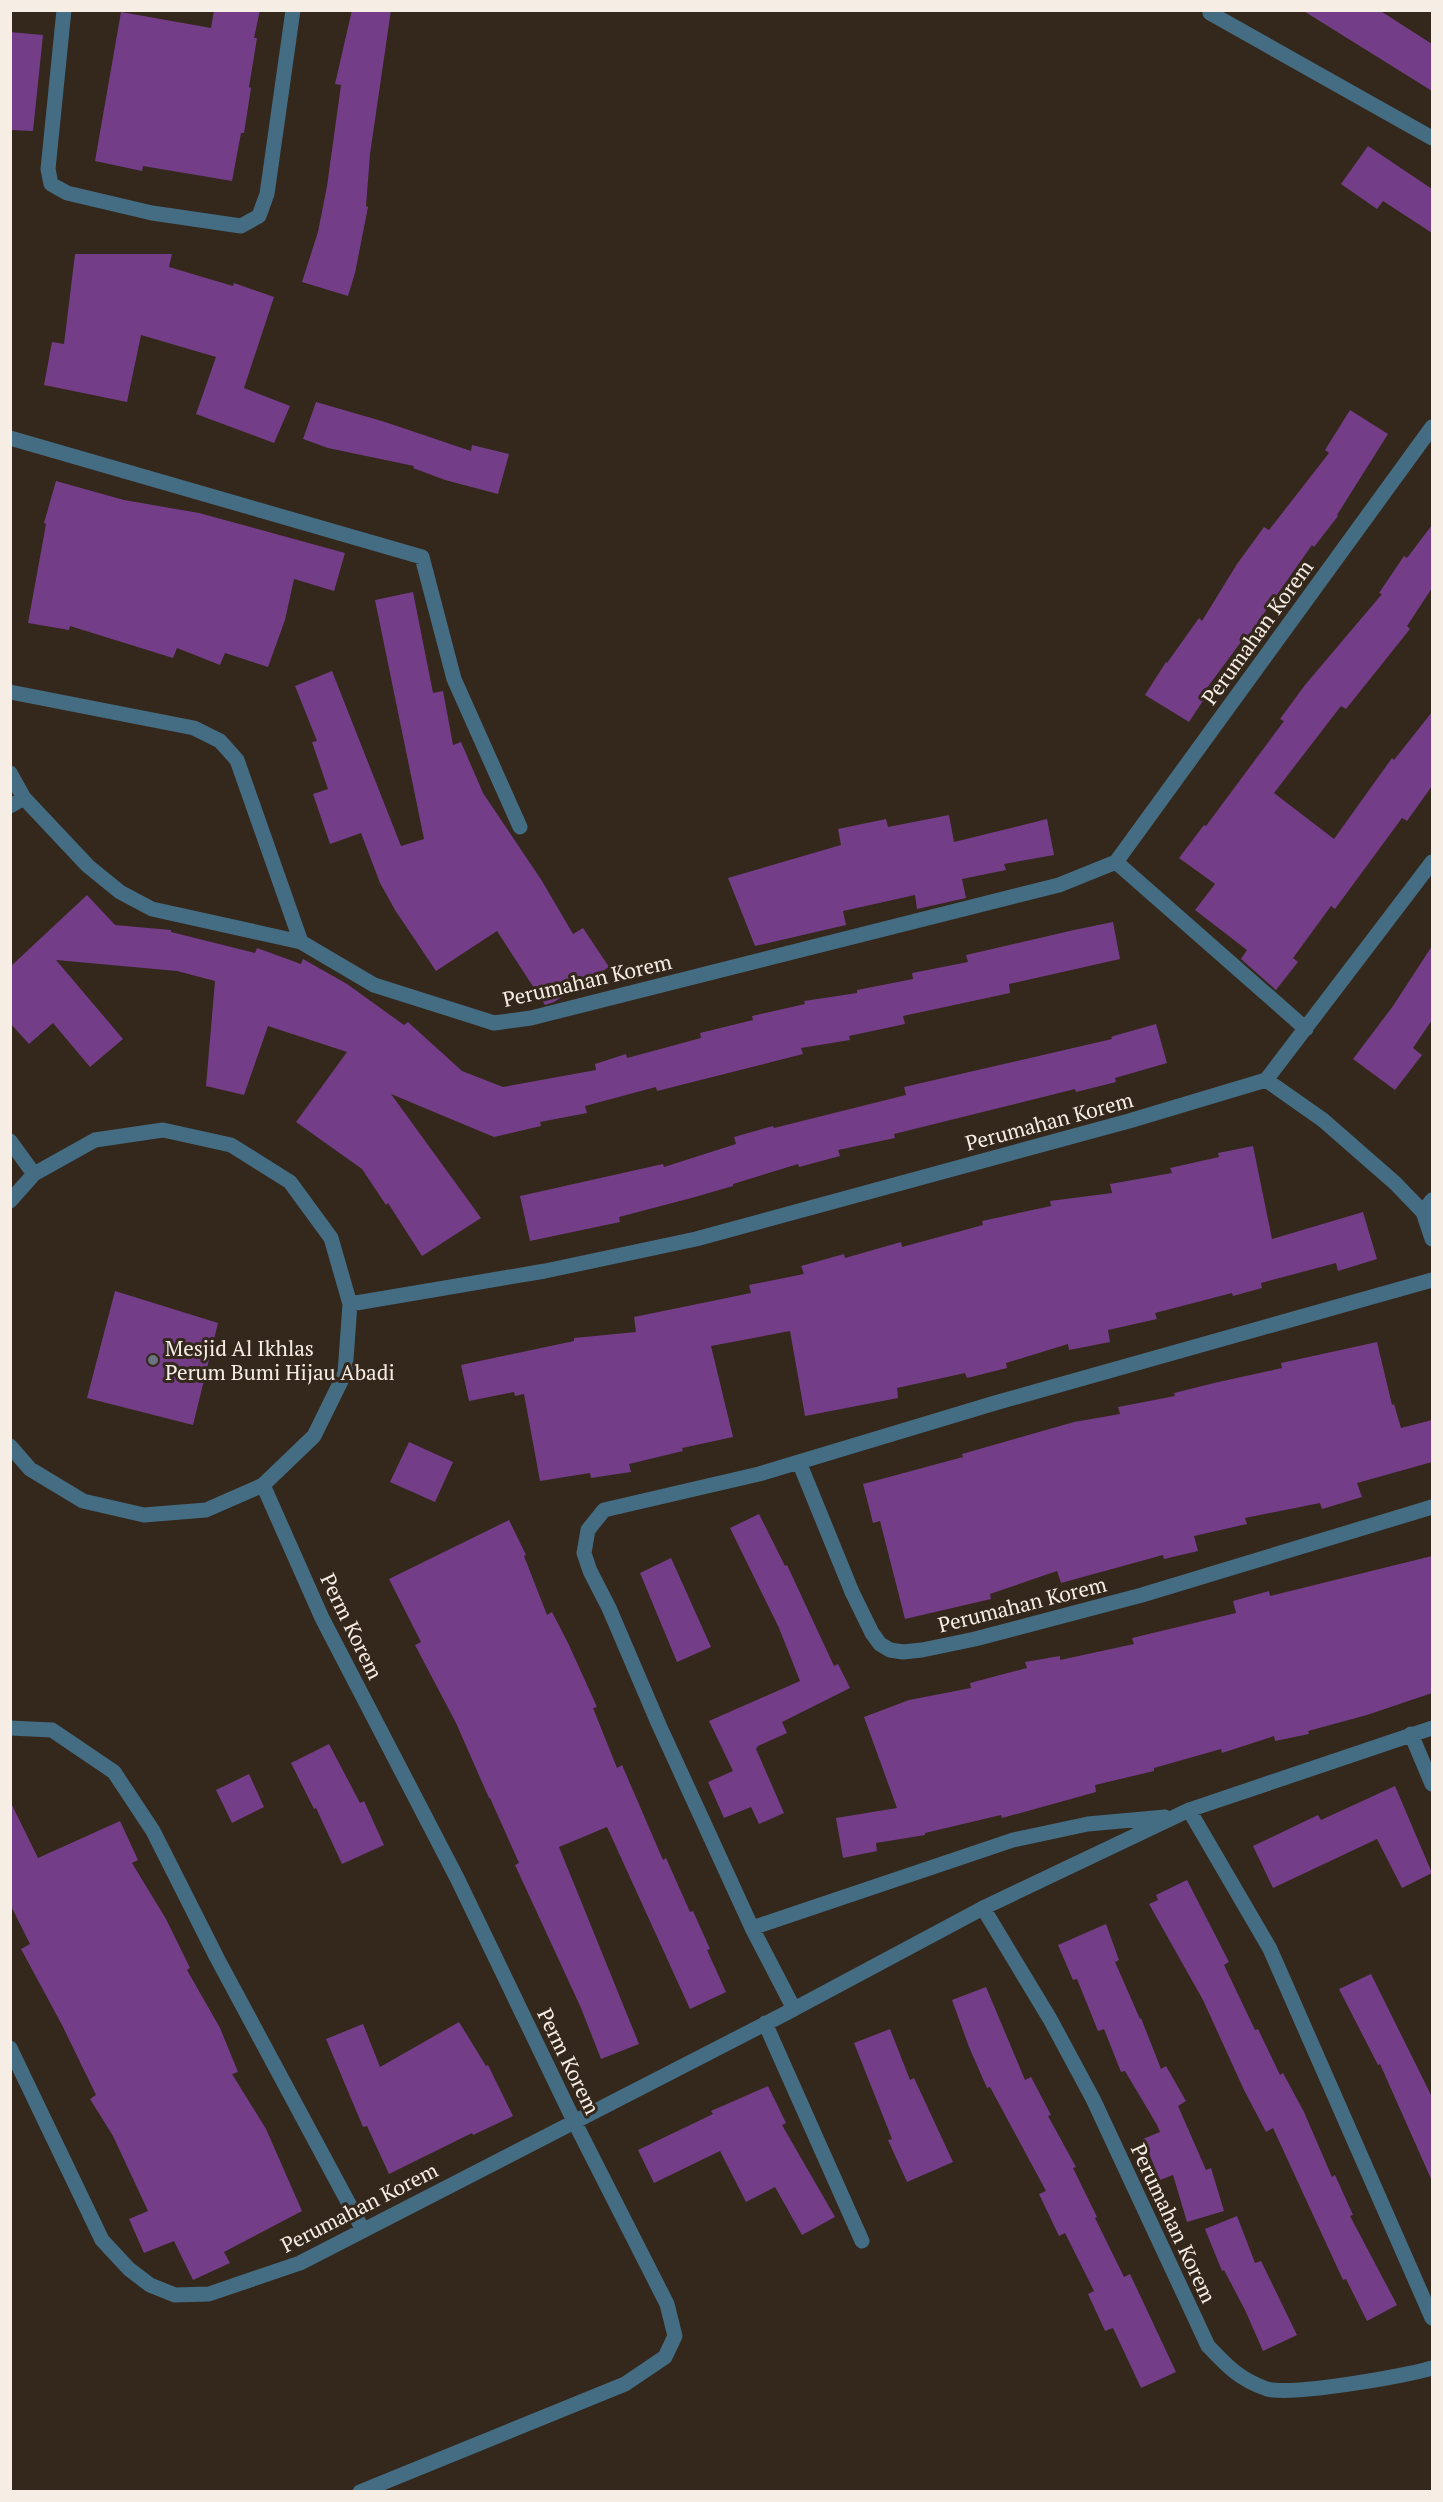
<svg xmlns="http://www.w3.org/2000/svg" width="1443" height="2502" viewBox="0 0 1443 2502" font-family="'PT Serif',serif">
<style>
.building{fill:#733e87}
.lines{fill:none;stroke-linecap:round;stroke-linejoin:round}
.minor{stroke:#446c82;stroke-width:15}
.worship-dot{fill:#6b7280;stroke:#34271b;stroke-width:2}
.labels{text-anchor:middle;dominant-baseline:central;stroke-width:6;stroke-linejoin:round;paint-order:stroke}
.street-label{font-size:21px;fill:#f6ede5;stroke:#34271b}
.poi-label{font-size:21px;fill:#f6ede5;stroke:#34271b;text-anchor:start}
</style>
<rect width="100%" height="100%" fill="#34271b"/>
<path class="building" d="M214,10H260L254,38H257L249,87L251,88L244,133H241L232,181L143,166L142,171L95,161L121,12L211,28Z
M352,10H391L370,154L366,206L368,207L355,273L348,296L302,282L318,232L327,186L341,85L335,84Z
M1302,10H1379L1432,44V91Z
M10,32L43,35L33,131L10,130Z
M1368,146L1432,189V233L1383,201L1377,209L1341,184Z
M75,254H172L169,267L233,286L234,283L274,297L244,388L290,406L274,443L196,414L216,357L141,335L127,402L44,385L52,342L64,344Z
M316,402L385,422L471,451L472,445L509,454L498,494L445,480L413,468L414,466L328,448L303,439Z
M1350,410L1388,434L1337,515L1338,516L1314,547L1312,545L1248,636L1246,635L1207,688L1210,690L1189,722L1145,695L1166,662L1167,663L1199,618L1202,621L1237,564L1264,527L1269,530L1329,453L1325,450Z
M56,481L124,500L199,513L345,553L334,591L294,579L285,620L268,667L225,653L220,665L177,648L173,658L70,626L69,630L28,623L46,524L44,523Z
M1432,525V588L1407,626L1410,629L1346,709L1341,706L1274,793L1334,839L1392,758L1394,760L1432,712V786L1407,821L1402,818L1335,909L1331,906L1293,958L1298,962L1276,990L1241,959L1247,950L1195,910L1215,884L1179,858L1204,825L1206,826L1284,721L1280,719L1305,685L1382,594L1379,593L1404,556L1407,558Z
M413,592L433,693L443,691L453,745L461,742L483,793L542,881L573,934L583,928L609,967L554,1002L545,1005L497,931L436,971L395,910L380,883L361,833L330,844L313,794L328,789L312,742L317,741L295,686L332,671L401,846L424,839L375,600Z
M949,815L954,842L1047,819L1054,855L1004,864L1006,870L962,879L966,898L917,909L915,895L843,911L846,925L755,946L728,878L841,845L838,829L886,819L888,827Z
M87,895L115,925L171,930V932L255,953L257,948L301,964L303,959L347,984L404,1025L408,1022L462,1071L503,1087L596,1070L595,1064L626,1054L627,1058L701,1038L700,1033L753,1020L752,1016L805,1004L804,1001L857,993V990L913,979L912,973L968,962L966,955L1074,930L1113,922L1120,959L1009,984L1010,993L903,1016L905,1024L849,1036L850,1040L801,1048L803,1054L657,1091L656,1087L585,1106L587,1113L540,1122L541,1126L494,1137L391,1094L481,1218L422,1256L388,1203L386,1205L362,1169L296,1122L347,1052L268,1026L244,1095L206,1086L215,981L177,971L56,960L123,1039L90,1067L53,1023L29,1044L10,1023V967Z
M1432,946V1020L1413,1048L1422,1055L1395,1090L1353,1059L1393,1006Z
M1156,1024L1167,1063L1115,1078L1116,1082L1076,1092L1075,1089L894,1134L895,1138L838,1150L840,1156L799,1167L798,1164L733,1184V1186L695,1197L619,1217L620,1222L530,1241L520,1196L663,1164L664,1167L736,1144L734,1137L773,1126L774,1128L906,1095L904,1087L1112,1039L1111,1037L1117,1035Z
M1253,1146L1272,1239L1363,1212L1377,1259L1338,1271L1336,1263L1261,1283L1262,1288L1233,1296L1232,1293L1155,1313L1157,1319L1108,1330L1110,1342L1069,1350L1068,1344L1006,1363L1007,1368L967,1378L965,1373L897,1388L898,1398L805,1416L790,1331L711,1346L733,1437L682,1448L683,1451L629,1464L631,1472L591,1478L590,1473L540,1481L524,1394L515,1396L514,1392L469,1401L461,1365L574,1341V1338L636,1332L634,1317L751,1293L749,1285L804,1274L801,1266L844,1254L845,1258L901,1242L902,1247L983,1225L982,1221L1051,1206L1050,1201L1112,1193L1110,1184L1172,1173L1170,1168L1219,1157L1218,1153Z
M115,1291L218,1323L193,1425L87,1398Z
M1377,1342L1392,1405L1394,1404L1401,1428L1432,1420V1462L1357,1483L1362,1497L1322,1509L1320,1503L1245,1518L1247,1524L1194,1536L1198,1551L1164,1559L1163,1555L1061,1583L1057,1571L990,1594L991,1599L905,1619L880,1521L873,1523L863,1484L963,1457L962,1454L1074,1422L1120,1414L1118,1407L1175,1396L1174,1393L1214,1383L1282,1368L1281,1363Z
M409,1442L453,1462L435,1502L390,1482Z
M759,1514L785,1566L787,1565L834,1666L838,1664L850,1688L782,1722L787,1733L758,1746L756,1749L784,1813L759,1824L751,1807L724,1818L708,1782L733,1771L709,1721L800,1681L779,1628L730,1528Z
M509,1520L526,1555L524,1556L547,1615L552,1612L568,1643L597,1707L593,1708L617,1768L622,1765L663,1860L666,1858L690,1912L693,1911L710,1949L707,1950L726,1992L690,2009L607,1827L559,1847L639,2044L601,2059L581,2008L515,1865L519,1863L490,1798H489L456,1723L415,1645L421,1642L389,1579Z
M1432,1556V1693L1367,1715L1308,1731L1309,1734L1275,1741L1274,1736L1222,1753L1221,1749L1154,1768V1771L1095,1785L1096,1792L1002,1818L1001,1815L925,1833V1835L876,1843L877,1851L843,1858L836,1818L897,1808L864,1717L909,1700L971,1688L970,1683L1027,1668L1025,1662L1060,1656V1660L1134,1644L1132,1638L1236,1613L1233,1601L1269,1591L1270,1596Z
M671,1558L711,1647L677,1662L640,1573Z
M329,1744L360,1803L364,1801L384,1845L342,1864L316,1808L314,1809L291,1763Z
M249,1774L264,1807L232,1823L216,1790Z
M1395,1786L1432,1873L1402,1888L1377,1839L1273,1888L1253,1846L1318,1815L1321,1820Z
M10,1801L38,1858L120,1821L138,1860L132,1863L166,1919L190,1968L187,1970L220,2028L238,2072L232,2074L266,2129L302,2211L224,2252L230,2263L193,2280L174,2241L144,2253L129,2219L148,2211L113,2136L90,2099L96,2095L62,2025L21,1949L30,1944L10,1904Z
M1187,1880L1229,1962L1224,1965L1255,2030L1258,2029L1280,2075L1283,2073L1304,2112L1332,2177L1335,2175L1353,2215L1350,2216L1397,2305L1367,2321L1346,2279L1343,2280L1273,2128L1266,2132L1244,2090L1203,2000L1149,1904L1158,1900L1156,1895Z
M1106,1924L1119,1960L1115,1962L1140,2019L1141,2018L1161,2069L1166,2066L1186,2101L1178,2106L1206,2170L1211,2168L1224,2211L1187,2222L1173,2175L1160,2180L1143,2139L1160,2132L1157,2125L1125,2071L1121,2072L1104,2029L1098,2031L1077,1979L1073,1980L1058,1945Z
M1371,1974L1432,2097V2181L1380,2064L1378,2065L1339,1989Z
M986,1987L1025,2080L1031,2077L1051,2115L1048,2116L1076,2167L1073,2168L1097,2217L1095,2218L1124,2277L1130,2274L1176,2372L1141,2388L1113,2328L1105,2331L1088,2294L1094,2291L1065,2233L1059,2236L1039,2194L1046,2191L990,2087L987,2088L969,2047L952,2000Z
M459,2022L486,2066L488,2065L513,2116L473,2135L472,2133L389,2174L367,2126L363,2127L326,2039L363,2024L380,2067Z
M890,2029L910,2080L914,2078L953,2162L907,2182L888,2140L892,2139L854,2043Z
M768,2086L786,2123L782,2125L835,2217L802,2235L775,2187L746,2202L720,2151L654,2183L638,2150L713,2114L711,2111Z
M1237,2216L1255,2263L1261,2261L1297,2335L1263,2351L1245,2310L1224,2270L1222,2271L1205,2229Z"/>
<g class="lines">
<path class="minor" d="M64,10L48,169L51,184L67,193L152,213L241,226L259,216L267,194L293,10
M1211,10L1210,13L1432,138
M10,438L422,557L454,679L520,827
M10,692L194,728L220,741L237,760L301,942
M10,773L24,798
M10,806L24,798L88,866L120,892L152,909L301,942L374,985L494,1023L531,1018L1059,885L1116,862L1432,427
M1116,862L1306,1029
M1266,1080L1323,1120L1395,1183L1423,1212L1432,1239
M10,1141L34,1174
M10,1201L34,1174L95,1140L163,1130L231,1145L290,1182L331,1238L350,1304L345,1373L314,1436L263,1485L206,1510L144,1515L83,1501L30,1469L10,1446
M1423,1212L1432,1200
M350,1304L545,1271L696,1239L1129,1121L1266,1080L1432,862
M799,1462L852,1592L872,1633L880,1644L890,1650L903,1652L922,1650L975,1639L1142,1595L1432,1507
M263,1485L322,1618L457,1878L574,2121L667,2304L675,2336L665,2357L625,2384L360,2492
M10,1728L52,1730L114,1772L153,1831L217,1958L363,2230
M1411,1734L1432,1784
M1189,1810L1270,1949L1432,2318
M983,1908L1050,2019L1093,2099L1208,2346C1227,2366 1240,2380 1267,2389C1293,2396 1404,2376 1432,2368
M752,1928L1013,1840L1088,1824L1165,1817
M794,2009L983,1908L1189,1810L1432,1728
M765,2023L862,2241
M10,2048L102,2240L129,2269L150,2285L175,2295L209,2294L300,2263L794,2009L752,1928L659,1725L609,1608L590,1571L584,1553L588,1530L604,1510L759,1474L995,1403L1432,1280"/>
</g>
<circle class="worship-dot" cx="153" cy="1360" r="6"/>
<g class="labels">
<g class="street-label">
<text transform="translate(1257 632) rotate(-54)">Perumahan Korem</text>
<text transform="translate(587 980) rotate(-13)">Perumahan Korem</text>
<text transform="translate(1049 1121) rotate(-15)">Perumahan Korem</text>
<text transform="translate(1022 1604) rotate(-14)">Perumahan Korem</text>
<text transform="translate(352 1626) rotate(64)">Perm Korem</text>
<text transform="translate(569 2061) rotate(64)">Perm Korem</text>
<text transform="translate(359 2207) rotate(-27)">Perumahan Korem</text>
<text transform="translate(1174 2223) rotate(65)">Perumahan Korem</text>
</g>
<g class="poi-label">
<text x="165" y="1348">Mesjid Al Ikhlas<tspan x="165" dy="24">Perum Bumi Hijau Abadi</tspan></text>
</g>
</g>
<rect width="1443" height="2502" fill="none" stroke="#f6ede5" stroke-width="24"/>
</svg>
